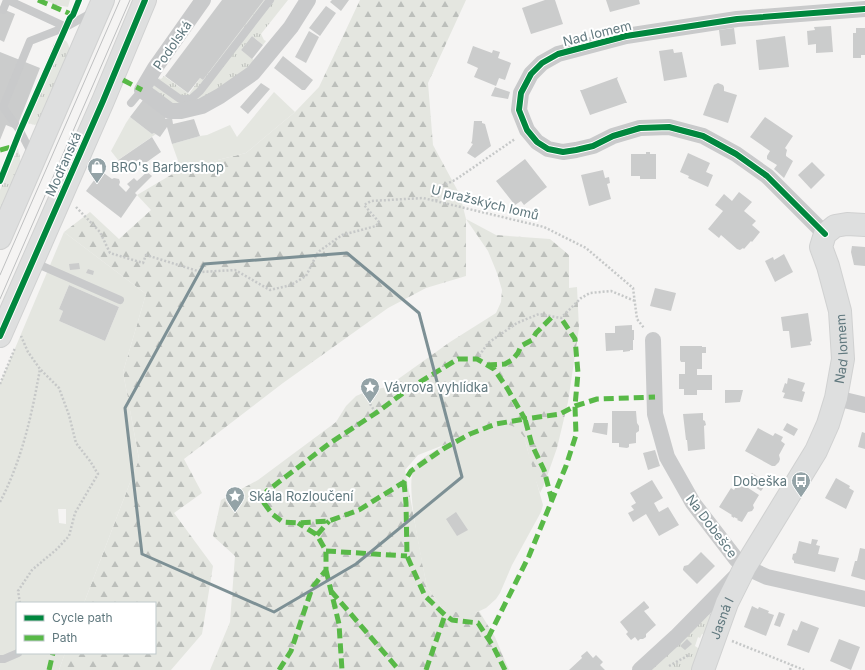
<svg xmlns="http://www.w3.org/2000/svg" width="865" height="670" viewBox="0 0 865 670" font-family="Inter,sans-serif">
<style>
.grass{fill:url(#grass-tufts)}
.forest{fill:url(#forest-firs)}
.green{fill:#e4e6e0;fill-rule:evenodd}
.building{fill:#cbcccc}
.lines{fill:none;stroke-linecap:round;stroke-linejoin:round}
.secondary-casing{stroke:#d0d1d1;stroke-width:24}
.path{stroke:#c6c8c8;stroke-width:2.5;stroke-dasharray:2 2;stroke-linecap:butt}
.lane{stroke:#c9cacb;stroke-width:8}
.street{stroke:#c9cacb;stroke-width:16}
.secondary{stroke:#dedfdf;stroke-width:22}
.tram{stroke:#bfc0c1;stroke-width:1}
.quiet{stroke:#58b947;stroke-width:5;stroke-dasharray:10 5;stroke-linecap:butt}
.cycleway-casing{stroke:#fff;stroke-width:8}
.cycleway{stroke:#00873e;stroke-width:6}
.marked{fill:none;stroke:#7d9095;stroke-width:3;stroke-linejoin:round}
.labels{text-anchor:middle;dominant-baseline:central;stroke-width:4;stroke-linejoin:round;paint-order:stroke}
.street-label{font-size:13px;fill:#60787e;stroke:#fff}
.poi-label{font-size:13px;fill:#60787e;stroke:#fff;text-anchor:start}
</style>
<defs>
<pattern id="grass-tufts" width="24" height="20" patternUnits="userSpaceOnUse"><rect width="24" height="20" fill="#e4e6e0"/><path d="M3 7l-1-3M5 7V3M7 7l1-3M15 17l-1-3M17 17v-4M19 17l1-3" fill="none" stroke="#bcbfbb"/></pattern>
<pattern id="forest-firs" width="22" height="20" patternUnits="userSpaceOnUse"><rect width="22" height="20" fill="#e4e6e0"/><path d="M5 1l3.5 6h-7zM16 11l3.5 6h-7z" fill="#bcbfbb"/></pattern>
</defs>
<rect width="100%" height="100%" fill="#f5f4f3"/>
<path class="grass" d="M45,0H70L68,7L56,5Z
M264,0H288L261,34L264,40L266,41L263,45L252,36L241,50L254,60L228,96L172,106L152,87L159,78L161,79L164,76L189,94L200,78L203,80Z
M59,39C68,39 69,45 70,53L41,121L35,125L28,123L25,120L24,115L55,41Z
M18,148L21,163L0,218V190Z
M711,613L712,615L705,635L702,634L700,638L698,637L695,646L698,648V654L692,670H650Z"/>
<path class="forest" d="M360,0H466L428,83L433,145L460,195L466,219L496,235L550,239L569,255V288L577,287L579,328L568,402L557,448L544,485L540,493C537,483 533,474 531,465C527,450 528,438 514,427L455,440L449,443L418,455L405,470L425,577L427,587L441,606L475,613L479,611L495,637L509,670H210L230,622L235,556L213,536L221,500L258,480L336,422L346,406L356,396L368,391L387,387L450,342L496,313L501,302L502,290L497,273L488,251L466,219V276L426,288L388,308L283,383L184,459L202,493L174,513L213,566L202,634L171,670H59L65,653H155V603H84L139,459L123,372L146,294L64,232L90,212L119,239L151,210L137,195L181,169L246,153L295,112L319,87Z"/>
<path class="green" d="M274,92L295,112L246,153L181,169L172,144L200,136L207,135L230,125L237,137Z
M130,117L152,134L154,133L156,134L118,160L111,151L126,123Z
M64,232L146,294L123,372L139,459L84,603H17V653H65L59,670H0V384ZM69,285L119,307L105,341L59,321L63,311L59,309ZM58,509H66V524L59,523Z
M494,424C509,424 515,424 524,437L543,505L541,512L512,565L500,593L496,599L486,608L475,613L468,615L447,610L441,606L427,587L425,577C421,555 405,486 414,468C421,453 478,429 494,424Z"/>
<path class="building" d="M222,0H264L203,80L200,78L188,93L165,76Z
M332,0H349L341,11L330,2Z
M545,0H555L563,24L531,34L522,8Z
M606,0H639L640,4L610,12Z
M326,6L336,13L320,36L309,28Z
M0,8L15,14L4,42L0,40Z
M831,26L833,52L816,53V44L808,45L807,31L815,30L814,27Z
M734,28L736,44L721,46L719,30Z
M856,28H865V55H861V58H853V33H856Z
M309,31L319,37L306,63L295,57Z
M252,36L263,45L252,59L241,50Z
M785,36L789,67L759,70L756,40Z
M473,46L492,53L493,50L500,52L498,58L511,63L505,80L499,78L496,86L474,77L478,68L467,63Z
M673,49L674,53L682,52L687,77L664,81L659,51Z
M0,52L40,68L16,129L6,125L0,140Z
M283,56L313,80L305,90H302L274,68Z
M618,77L617,79L627,103H625L590,115L580,90H582Z
M261,83L270,89L248,114L240,107Z
M718,83L723,85L724,87V91L737,95L728,123L703,115L714,85Z
M495,87L510,92L508,99L491,96Z
M143,100L166,117L165,119L172,118L173,124L194,119L200,136L172,144L167,127L160,137L154,133L152,134L130,117Z
M765,117L793,136L785,148L787,150L786,154V156L793,161L784,178L774,169L777,165L767,159V156L770,151L750,137Z
M474,121H482V123L485,124L491,146L475,158L467,153L473,144L471,143L472,141Z
M152,137L161,152L144,164L140,159L118,173L111,165Z
M646,152H650V154H656V179H640V176H631V154H646Z
M688,153L710,163L706,172L713,175L708,187L688,178L689,176L680,172Z
M525,159L547,187L524,205L521,201L515,205L496,181Z
M812,162L825,175L811,189L798,175Z
M603,170L605,178L609,177L610,183L607,184L611,199L589,206L581,175Z
M101,171L112,179L114,178L119,179L120,182L119,185L126,192L130,187L127,184L134,178L137,181L147,172L152,176L135,193L137,195L121,218L86,191Z
M739,192L752,202L744,211L756,221L752,225L760,232L752,242L751,241L744,249L743,248L740,250L737,249L721,235L719,238L708,229L723,211L715,205L724,194L732,201Z
M852,246L865,247V266L854,265L851,252Z
M784,254L793,272L775,282L765,261L773,257L774,260Z
M79,263L80,269L70,270L69,264Z
M88,269L94,271L93,275L86,273Z
M69,285L119,307L105,341L59,321L63,311L59,309Z
M655,288L676,293L671,311L650,306Z
M808,313L812,341L810,342L811,345L791,348L789,331H783L781,317Z
M632,325V330H634V340H633V350H630V351L623,352V350L606,351L605,333H615V326Z
M680,346H702V347H706V353H702V369H697V375H712V390H697V395H684V389H679V374H685V362H681L680,360Z
M788,378L805,383L802,391L805,392L802,402L783,398L785,393L782,392L785,383L787,384Z
M725,390H743L740,402L725,403Z
M612,411H636L637,423L639,426V431L636,433V443L629,444V447L627,448L619,447V443H612Z
M703,413V420L705,421L706,425L704,426L705,449L688,451L687,440H686L683,414Z
M594,423H608L607,435L592,432Z
M787,423L798,429L794,436L783,430Z
M758,428L773,436L775,433L783,437L781,441L785,444L779,455L780,459L779,462L775,466H772L745,451Z
M862,432L865,433V449L858,447Z
M655,450L660,466L648,470L643,453Z
M752,473L767,483L761,491L746,481Z
M836,478L850,486L849,488L854,491L846,509L825,498Z
M652,480L663,498L654,503L659,512L668,507L679,525L659,536L646,514L633,522L628,513L634,510L631,506L636,503L630,493Z
M739,482L759,495L753,505L754,508L752,511L748,512L742,522L737,520L738,519L734,517V518L731,516L732,515L719,507L731,488L734,490Z
M456,512L468,530L457,536L446,519Z
M812,539L818,540L816,545L820,546L818,554L839,558L835,572L794,563V561L792,559L793,554L796,553L799,541L811,544Z
M860,548L865,549V580L851,576L855,561H857Z
M701,552L715,566L697,584L683,570V569L684,566L688,565Z
M644,601L649,607V608L644,611L656,625L646,634V637L643,639H640L638,641L635,637L631,640L626,634L628,632L620,622Z
M752,606L758,609L759,607L769,611L768,613L774,615L766,636L744,627Z
M779,612L785,614L780,627L774,625Z
M801,621L819,628L809,653L787,645L793,629L797,631Z
M687,639L692,644L685,650L680,646Z
M839,639L860,647L851,670L830,661Z
M587,651L593,658L596,655L603,662L600,665L605,670H569L582,658L581,656Z"/>
<g class="lines">
<g class="secondary-casing">
<g id="secondary">
<path d="M0,238L103,0"/>
<path d="M0,336L103,101L145,0"/>
<path id="s1" d="M703,670L727,603L745,567L816,451L828,424L836,398L843,359L840,311L828,266L821,247L825,234L835,226L847,224L865,225"/>
</g>
</g>
<path class="path" d="M436,201L442,186L455,180L515,139
M76,207L100,232L110,253L143,263L146,255L201,272L235,270L270,290L291,285L306,276L318,252L342,235L376,226L379,222L364,205L371,201L423,198L544,227L586,248L633,288L637,319L644,328
M477,359L488,343L517,323L539,314L561,318L581,298L590,293L611,291L635,301
M0,384L15,348
M370,404L376,413
M0,502C22,460 32,414 40,369L28,352L21,336
M20,603L18,591L32,570L57,549L69,536L75,513L98,474L90,461L76,443L69,415L59,388L40,369
M732,641L804,670
M669,666L689,655
M790,670L792,665"/>
<path class="lane" d="M8,0L66,27
M3,10L7,0
M149,77L180,99H191L200,91L270,0
M131,103L142,90
M33,156L20,131L3,107L30,41L66,27L91,13
M33,262L120,300
M0,659H4L18,653"/>
<path class="street" d="M203,0L155,68L142,90L170,111H181L202,106L220,96L253,73L291,27L308,0
M825,234L767,176L736,154L703,136L669,127L640,128L613,136L593,146L576,150L563,152L548,149L537,142L527,130L519,110L521,93L531,74L542,63L558,54L626,36L737,19L865,9
M653,340L655,414L667,457L693,503L736,559L745,567L767,577L865,599
M836,398L865,405
M640,670L676,637L734,578"/>
<use href="#secondary" class="secondary"/>
<path class="tram" d="M0,275L120,0
M0,299L130,0"/>
<path class="quiet" d="M38,0L73,15
M123,80L142,90
M0,150L15,146
M487,365L505,364L512,360L518,353L521,346L532,340L536,333L553,316
M404,482L406,503L407,556L425,596L445,615L452,620L478,623L493,646L505,670
M552,501L544,470L532,445L525,419L496,424L470,434L443,449L411,471L404,482L359,510L329,521L298,523L283,522L272,514L264,503V496L267,491L330,443L376,413L410,388L458,359H477L494,369L507,388L525,419L560,414L575,406L597,399L655,397
M317,535L329,521
M326,551L407,556
M326,570L339,624L342,670
M331,591L399,670
M488,638L529,556L566,466L576,435L575,406L578,373L575,339L561,318
M49,670L53,653
M279,670L291,651L312,588L326,570V551L317,535L298,523
M426,670L445,615"/>
<g class="cycleway-casing">
<path id="cycleway" d="M0,181L20,131L70,18L73,15L79,0
M825,234L767,176L736,154L703,136L669,127L640,128L613,136L593,146L576,150L563,152L548,149L537,142L527,130L519,110L521,93L531,74L542,63L558,54L626,36L737,19L865,9
M0,336L103,101L145,0"/>
</g>
<use href="#cycleway" class="cycleway"/>
</g>
<path class="marked" d="M347,253L419,313L462,477L356,564L274,612L142,554L125,408L204,264Z"/>
<defs>
<g id="shop-pin" transform="scale(1)"><path d="M0 17L-7.5 6A9.5 9.5 0 1 1 7.5 6Z" fill="#94a3a7" stroke="#fff"/><path d="M-5-2.5h2.3a2.7 3.5 0 0 1 5.4 0H5L5.5 6h-11ZM-1.5-2.5h3a1.5 2.3 0 0 0-3 0Z" fill="#fff"/></g>
<g id="sight-pin" transform="scale(1)"><path d="M0 17L-7.5 6A9.5 9.5 0 1 1 7.5 6Z" fill="#94a3a7" stroke="#fff"/><path d="M0-6L1.8-2.2L6-1.7L2.9 1.2L3.7 5.4L0 3.3L-3.7 5.4L-2.9 1.2L-6-1.7L-1.8-2.2Z" fill="#fff"/></g>
<g id="bus-pin" transform="scale(1)"><path d="M0 17L-7.5 6A9.5 9.5 0 1 1 7.5 6Z" fill="#94a3a7" stroke="#fff"/><path d="M-5-6H5V4H4V6H2V4H-2V6H-4V4H-5ZM-3.5-4V0h7V-4ZM-3.5 1.2v1.5H-2V1.2ZM2 1.2v1.5H3.5V1.2Z" fill="#fff"/></g>
</defs>
<g fill-rule="evenodd">
<use href="#shop-pin" x="97" y="167"/>
<use href="#sight-pin" x="370" y="387"/>
<use href="#bus-pin" x="801" y="481"/>
<use href="#sight-pin" x="235" y="496"/>
</g>
<g class="labels">
<g class="street-label">
<text transform="translate(597 33) rotate(-14)">Nad lomem</text>
<text transform="translate(172 45) rotate(-55)">Podolská</text>
<text transform="translate(63 164) rotate(-66)">Modřanská</text>
<text transform="translate(485 202) rotate(14)">U pražských lomů</text>
<text stroke="none"><textPath href="#s1" startOffset="354">Nad lomem</textPath></text>
<text transform="translate(712 526) rotate(53)">Na Dobešce</text>
<text stroke="none"><textPath href="#s1" startOffset="55">Jasná I</textPath></text>
</g>
<g class="poi-label">
<text x="111" y="167">BRO's Barbershop</text>
<text x="384" y="387">Vávrova vyhlídka</text>
<text x="787" y="481" text-anchor="end">Dobeška</text>
<text x="249" y="496">Skála Rozloučení</text>
</g>
</g>
<rect x="16" y="602" width="140" height="52" fill="#ffffff" stroke="#bfc9cb"/>
<rect x="24" y="615" width="20" height="6" fill="#00873e" stroke="#bfc9cb"/>
<text x="52" y="622" font-size="12" fill="#60787e">Cycle path</text>
<rect x="24" y="635" width="20" height="6" fill="#58b947" stroke="#bfc9cb"/>
<text x="52" y="642" font-size="12" fill="#60787e">Path</text>
</svg>
